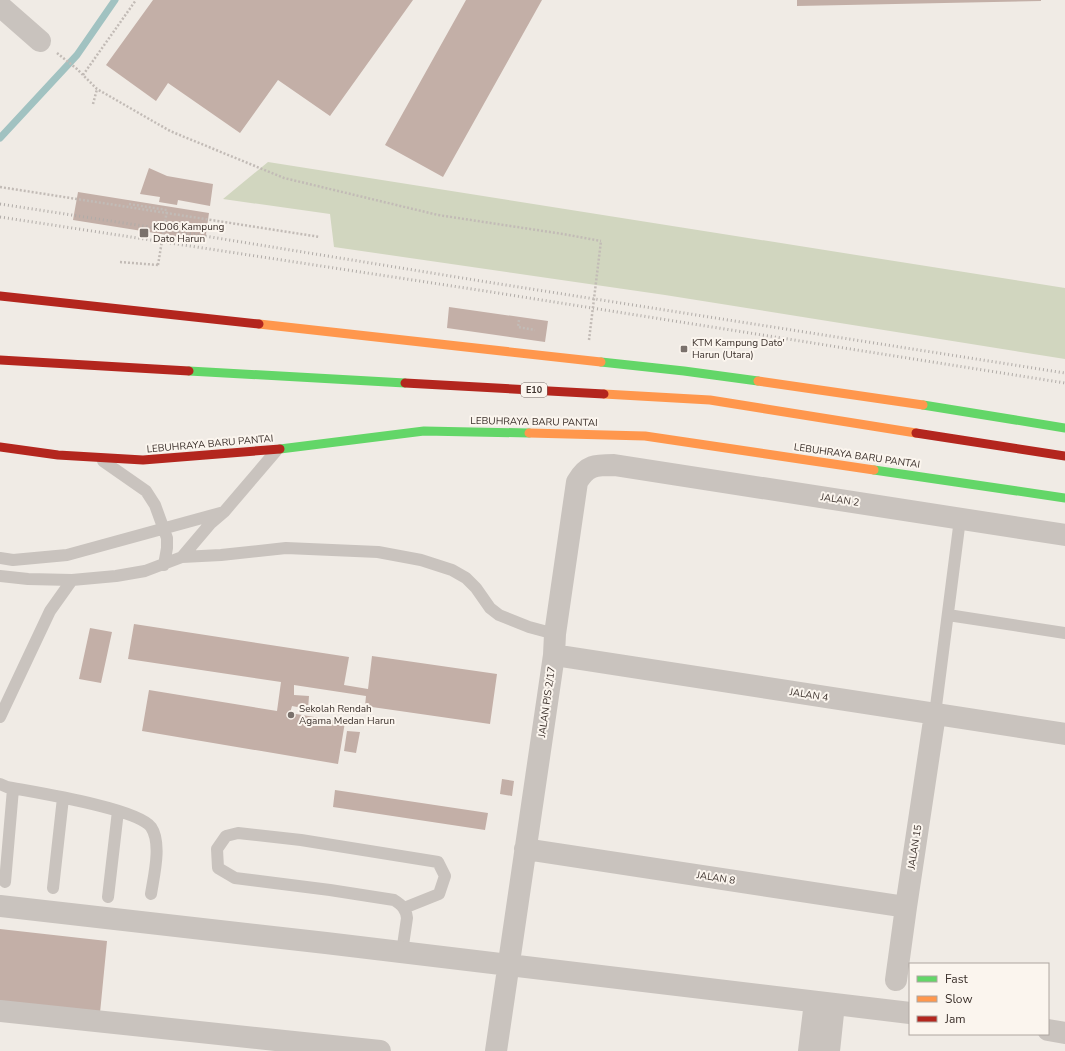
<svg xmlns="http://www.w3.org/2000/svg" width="1065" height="1051" viewBox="0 0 1065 1051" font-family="'Nunito Sans',sans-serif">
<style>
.green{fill:#d1d6bf}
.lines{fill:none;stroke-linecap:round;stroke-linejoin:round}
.stream{stroke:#a1c2c1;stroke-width:7}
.building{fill:#c3afa7}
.path{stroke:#c2bbb6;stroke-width:2.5;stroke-dasharray:2 2;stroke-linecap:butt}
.lane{stroke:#c9c3be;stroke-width:12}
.street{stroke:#c9c3be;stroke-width:22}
.fast{stroke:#63d668;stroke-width:9}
.slow{stroke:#ff974d;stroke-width:9}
.jam{stroke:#b3261e;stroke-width:9}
.rail{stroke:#b1aca8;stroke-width:3;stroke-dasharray:1 3;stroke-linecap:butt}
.path-bridge{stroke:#c2bbb6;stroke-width:2.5;stroke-dasharray:2 2;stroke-linecap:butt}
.fast-bridge{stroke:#63d668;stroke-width:9}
.slow-bridge{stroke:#ff974d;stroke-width:9}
.jam-bridge{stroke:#b3261e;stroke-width:9}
.poi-dot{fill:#7a716c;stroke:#fbf5ee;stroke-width:1.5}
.labels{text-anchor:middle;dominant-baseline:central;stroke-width:4;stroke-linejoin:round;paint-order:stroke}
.shield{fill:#fbf5ee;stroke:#756b66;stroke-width:1}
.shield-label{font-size:9px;font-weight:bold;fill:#3b302b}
.poi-label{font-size:10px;fill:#3b302b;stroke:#fbf5ee;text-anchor:start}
.street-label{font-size:10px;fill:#3b302b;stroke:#fbf5ee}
</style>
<rect width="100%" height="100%" fill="#f0ebe5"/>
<path class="green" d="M268,162L1065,288V359L665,295L334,247L330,214L223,199Z"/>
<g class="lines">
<path class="stream" d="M0,138L77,55L115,0"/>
</g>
<path class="building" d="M153,0H413L330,116L278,80L240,133L168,83L156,101L106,65Z
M466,0H542L443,177L385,145Z
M797,0H1041V1L797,6Z
M149,168L167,176L213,184L210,206L178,200L177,205L159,202L160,197L140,194Z
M78,192L209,213L205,241L73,220Z
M449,307L548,321L545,342L447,328Z
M134,624L349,657L344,685L368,689L372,656L497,674L490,724L365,706L366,696L294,685V695L309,696L308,709L292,706L290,713L345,722L338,764L142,731L149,690L277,711L281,682L128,659Z
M90,628L112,632L101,683L79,679Z
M347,731L360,732L356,753L344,751Z
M502,779L514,781L512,796L500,794Z
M335,790L488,813L485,830L333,807Z
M0,929L107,941L100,1013L0,1003Z"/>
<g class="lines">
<path class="path" d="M57,53L77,69L97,89L170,131L284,178L438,215L563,234L601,241
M83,75L136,0
M93,104L97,89
M0,187L320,237
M129,204L167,210
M120,262L158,265
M519,320L518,327L535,330"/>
<path class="lane" d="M103,461L146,491L155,505L167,538V548L164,565
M182,557L210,524L224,512L276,451
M0,558L13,560L67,555L224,512
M0,576L28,579L72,580
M948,615L1065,633
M935,714L960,519
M0,717L50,611L72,580L116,576L145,571L182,557L221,555L286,548L378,552L421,560L452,570L466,578L476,588L490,608L499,615L529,627L555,634
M0,784L7,787C33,792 137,808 151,827C162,843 154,875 151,894
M5,882L13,789
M53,888L63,798
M108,897L118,811
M402,952L407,918C406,909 402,905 394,900L330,890L235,878L218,868L217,849L226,836L238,833L301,840L438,862L445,876L439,894L404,908"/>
<path class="street" d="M0,6L40,41
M554,655L1065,734
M525,849L906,907
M0,906L326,943L910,1013
M896,980L906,907L935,714
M0,1011L380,1051
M1048,1030L1065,1033
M496,1051L554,655L555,634L577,482C587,465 595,465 614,465L1065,535
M809,1051L815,1002
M829,1051L834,1004"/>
<path class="fast" d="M601,362L684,371L758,381
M923,405L1065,428
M280,449L424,431L529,433
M874,470L1065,498"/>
<path class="slow" d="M259,324L601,362
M758,381L923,405
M529,433L645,436L874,470"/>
<path class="jam" d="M0,296L259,324
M0,447L58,455L143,460L280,449"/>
<path class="rail" d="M0,204L137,225L487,282L1065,373
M0,217L485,291L1065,383"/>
<path class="path-bridge" d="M158,265L167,210
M589,340L601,241"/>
<path class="fast-bridge" d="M189,371L405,383"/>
<path class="slow-bridge" d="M604,394L710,400L916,433"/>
<path class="jam-bridge" d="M0,360L189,371
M405,383L604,394
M916,433L1065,456"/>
</g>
<g class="poi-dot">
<rect x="139" y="228" width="10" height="10" rx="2"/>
<rect x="680" y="345" width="8" height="8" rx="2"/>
<circle cx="291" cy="715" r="4"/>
</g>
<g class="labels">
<rect class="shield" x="521" y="383" width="26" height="14" rx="3"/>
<g class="shield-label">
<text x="534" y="390">E10</text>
</g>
<g class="poi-label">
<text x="153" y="227">KD06 Kampung<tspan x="153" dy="12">Dato Harun</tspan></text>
<text x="692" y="343">KTM Kampung Dato'<tspan x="692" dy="12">Harun (Utara)</tspan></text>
<text x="299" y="709">Sekolah Rendah<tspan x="299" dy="12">Agama Medan Harun</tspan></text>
</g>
<g class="street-label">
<text transform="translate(534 422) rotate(1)">LEBUHRAYA BARU PANTAI</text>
<text transform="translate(210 444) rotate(-5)">LEBUHRAYA BARU PANTAI</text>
<text transform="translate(857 456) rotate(8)">LEBUHRAYA BARU PANTAI</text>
<text transform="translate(840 500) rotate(9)">JALAN 2</text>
<text transform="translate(809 695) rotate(9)">JALAN 4</text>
<text transform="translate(547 702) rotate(-82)">JALAN PJS 2/17</text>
<text transform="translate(915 847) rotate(-81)">JALAN 15</text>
<text transform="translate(716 878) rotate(9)">JALAN 8</text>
</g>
</g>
<rect x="909" y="963" width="140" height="72" fill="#fbf5ee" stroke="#aea6a0"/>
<rect x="917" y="976" width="20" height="6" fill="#63d668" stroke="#aea6a0"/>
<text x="945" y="983" font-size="12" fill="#3b302b">Fast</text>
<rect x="917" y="996" width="20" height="6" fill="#ff974d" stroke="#aea6a0"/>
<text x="945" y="1003" font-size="12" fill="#3b302b">Slow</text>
<rect x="917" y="1016" width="20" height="6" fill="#b3261e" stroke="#aea6a0"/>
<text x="945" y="1023" font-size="12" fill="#3b302b">Jam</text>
</svg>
